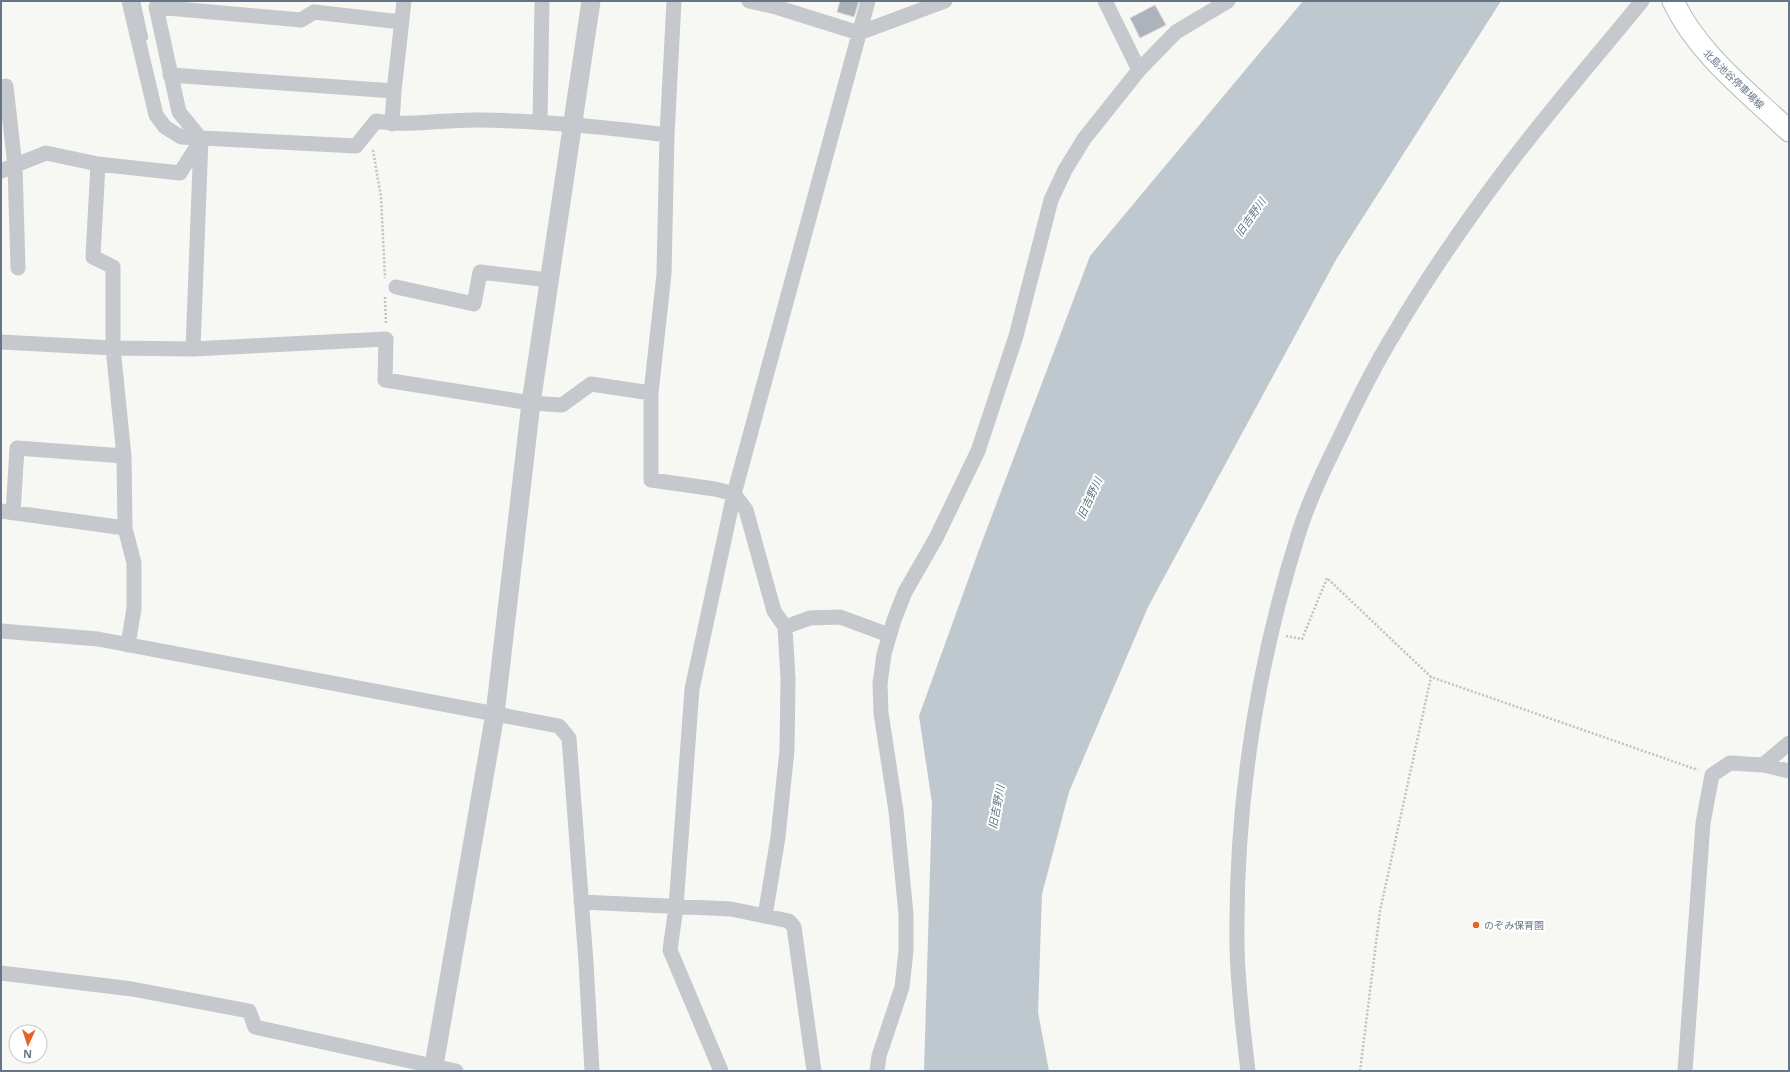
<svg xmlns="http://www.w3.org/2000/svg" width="1790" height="1072" viewBox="0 0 1790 1072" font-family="'Open Sans','Noto Sans JP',sans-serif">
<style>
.water{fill:#bfc8ce}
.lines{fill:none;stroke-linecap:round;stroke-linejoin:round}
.stream{stroke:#bfc8ce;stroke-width:4.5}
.building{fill:#acb3ba;stroke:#d9d9d7}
.secondary-casing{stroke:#b7bcc1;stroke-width:23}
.path{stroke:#bfc1c3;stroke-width:2.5;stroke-dasharray:2 2;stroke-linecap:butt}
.minor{stroke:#c5c8cc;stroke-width:15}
.tertiary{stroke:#c5c8cc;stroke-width:19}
.secondary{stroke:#fff;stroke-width:21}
.poi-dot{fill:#e56326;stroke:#fff;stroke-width:1.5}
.labels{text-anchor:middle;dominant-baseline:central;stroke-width:4;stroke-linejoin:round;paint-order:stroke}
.street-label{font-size:10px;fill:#667586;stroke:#fff}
.poi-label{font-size:10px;fill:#667586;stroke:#fff;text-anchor:start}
.water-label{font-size:11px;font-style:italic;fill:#627682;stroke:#fff}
</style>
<rect width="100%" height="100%" fill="#f7f7f4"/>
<path class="water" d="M1303,1H1501L1337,258L1148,607L1069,792L1042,894L1038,1012L1049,1071H924L932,803L919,716L980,547L1090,256Z"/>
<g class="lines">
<path class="stream" d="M138,1L146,38"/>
</g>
<path class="building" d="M840,1H859L854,17L837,12Z
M1155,5L1166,25L1140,38L1130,18Z"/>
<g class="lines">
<g class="secondary-casing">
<path id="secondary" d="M1673,1C1698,54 1747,91 1789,131"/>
</g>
<path class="path" d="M373,150L381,197L385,278
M385,297L386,324
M1286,636L1302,639L1327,578L1431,677L1698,770
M1360,1071L1380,911L1431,677"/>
<path class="minor" d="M129,1L156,115L165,127L181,137L356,146L376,121C410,127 445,119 480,120C543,121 605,127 667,135
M674,1L667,135L664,274L651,393V480L715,489L734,494L746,510L774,611L785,627L788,679L787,750L778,837L765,916
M749,1L776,7L859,33L945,1
M1105,1L1139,70
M170,75L394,91
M6,86L15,166L18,268
M540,122L542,1
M392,124L394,91L404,1
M98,164L93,257L113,267V348L124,456L125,528L134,563V608L128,645
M1,171L46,153L98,164L180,173L201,140
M396,287L474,304L480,272L549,280
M1,342L113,348L193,349L386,339L385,380L531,403L562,405L591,384L651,393
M193,349L201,139L179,112L156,7L301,20L314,12L401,22
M1,511L125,528
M13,513L17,448L124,456
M785,627L810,618L840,617L889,635
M1,631L98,639L559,726L569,738L586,962L592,1071
M1763,765L1789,743
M581,902L731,909L789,921L794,927L814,1071
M1,973L132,989L249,1011L255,1027L456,1071
M721,1071L670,950L676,907L692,689L734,494L868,1
M877,1071L879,1056L902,987L906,951V914L896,811L881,713L880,684L884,654L894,620L905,592L936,538L978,451L1016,336L1051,200L1065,170L1084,139L1139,70L1176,32L1228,1
M1248,1071C1243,1030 1238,988 1237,947C1235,807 1257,665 1299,532C1309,500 1324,469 1339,439C1356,403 1373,368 1394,334C1428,276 1467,220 1507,167C1550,110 1597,56 1642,1
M1685,1071L1703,823L1712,775L1730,763L1763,765L1789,771"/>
<path class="tertiary" d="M433,1071L495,714L531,403L591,1"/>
<use href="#secondary" class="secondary"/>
</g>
<circle class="poi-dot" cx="1476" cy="925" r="4"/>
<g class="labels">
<g class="street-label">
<text transform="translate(1734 79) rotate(44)">北島池谷停車場線</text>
</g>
<g class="poi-label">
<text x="1484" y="925">のぞみ保育園</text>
</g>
<g class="water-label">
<text transform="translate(1250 217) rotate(-55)">旧吉野川</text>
<text transform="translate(1089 498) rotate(-65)">旧吉野川</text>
<text transform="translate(996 807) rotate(-79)">旧吉野川</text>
</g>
</g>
<rect width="1790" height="1072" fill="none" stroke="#667586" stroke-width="4"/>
<g transform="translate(28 1044) rotate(183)"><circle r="19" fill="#ffffff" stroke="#c2c8cf"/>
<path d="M0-3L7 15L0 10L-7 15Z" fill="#e56326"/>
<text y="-6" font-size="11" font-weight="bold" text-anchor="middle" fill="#667586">N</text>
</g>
</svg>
